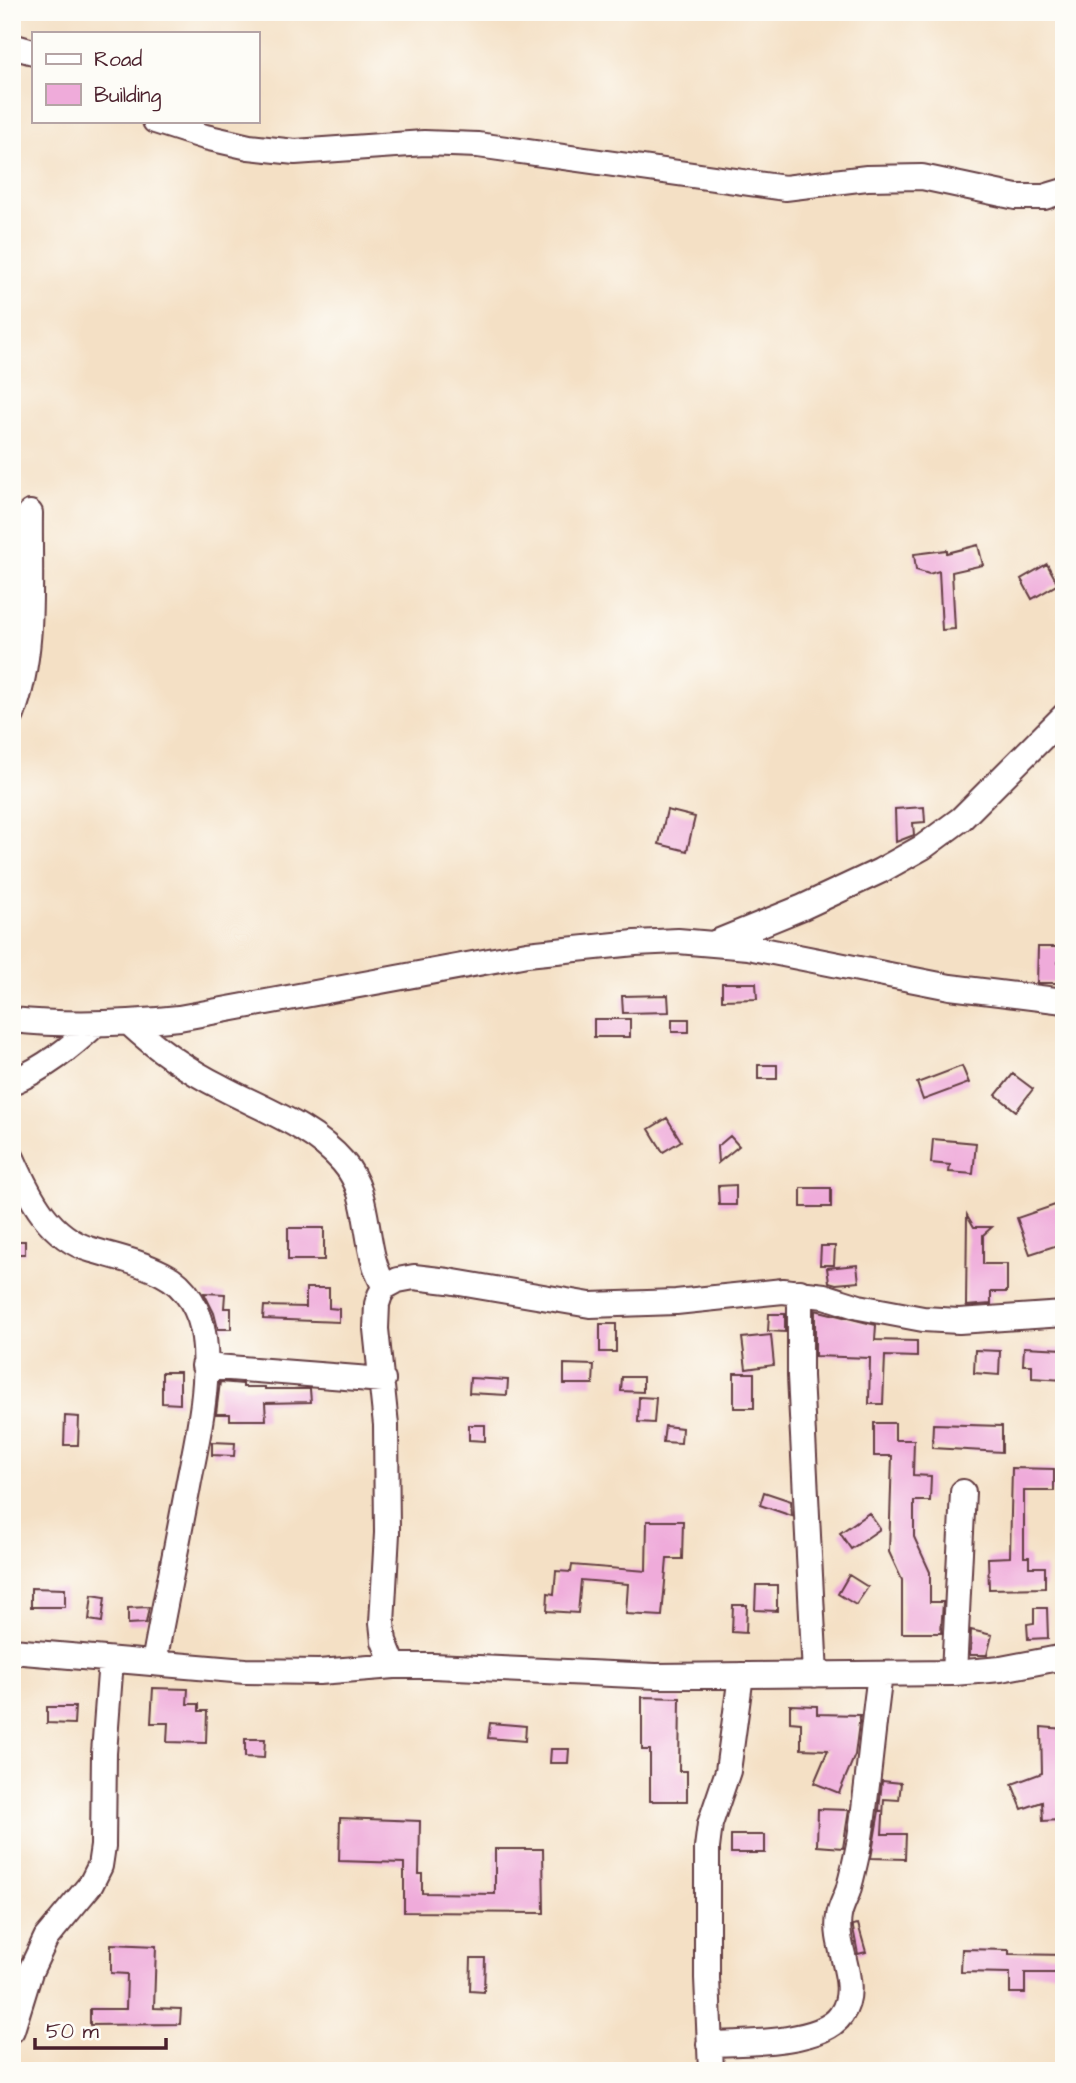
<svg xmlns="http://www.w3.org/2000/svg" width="1076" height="2083" viewBox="0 0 1076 2083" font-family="'Architects Daughter',sans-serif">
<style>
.building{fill:#efabda}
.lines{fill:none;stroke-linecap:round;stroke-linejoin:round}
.minor-casing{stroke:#643c42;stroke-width:28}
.minor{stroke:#fff;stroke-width:24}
</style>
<rect width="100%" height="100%" fill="#fdfcf7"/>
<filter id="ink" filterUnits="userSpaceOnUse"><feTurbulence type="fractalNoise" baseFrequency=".0143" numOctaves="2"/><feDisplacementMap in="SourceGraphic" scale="14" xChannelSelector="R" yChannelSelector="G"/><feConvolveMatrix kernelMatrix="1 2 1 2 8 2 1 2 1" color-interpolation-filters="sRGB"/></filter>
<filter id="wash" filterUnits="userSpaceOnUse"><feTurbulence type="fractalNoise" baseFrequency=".00686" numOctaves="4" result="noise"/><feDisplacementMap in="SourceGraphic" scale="28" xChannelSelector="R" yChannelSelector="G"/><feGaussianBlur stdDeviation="1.57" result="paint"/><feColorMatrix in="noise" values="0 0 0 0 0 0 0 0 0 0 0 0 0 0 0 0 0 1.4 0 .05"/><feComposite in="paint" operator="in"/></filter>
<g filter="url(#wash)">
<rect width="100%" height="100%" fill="#f4e0c5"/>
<g id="blocks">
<path class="building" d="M978,545L983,565L952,572L955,629L942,630L939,571L929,574L916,570L914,554L947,550V553Z
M1047,564L1058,584L1032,599L1021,579Z
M924,807L925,822L913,823L914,835L896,842L895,809Z
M667,810L695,817L687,851L659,844Z
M1038,947H1058V983H1037Z
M722,983H756L757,999L722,1000Z
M668,995L669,1012L623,1013L622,996Z
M594,1019H630V1037H594Z
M672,1019H689V1032H672Z
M758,1065H777V1079H758Z
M962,1066L969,1083L923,1100L917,1083Z
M1013,1074L1033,1089L1016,1111L996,1095Z
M667,1118L681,1141L663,1152L649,1129Z
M730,1136L739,1146L718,1163L717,1147Z
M933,1139L976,1143L973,1174L949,1172L950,1165L931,1163Z
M736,1185V1205H719L718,1186Z
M801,1188H831V1207H801Z
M1064,1202V1243L1030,1254L1017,1218Z
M967,1215L974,1227H992L983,1235V1264H1007V1292H991V1304L966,1306Z
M288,1228H324V1260H288Z
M12,1241H25V1254H12Z
M821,1246H835L834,1265H820Z
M857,1265L859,1282L836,1284L829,1282L827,1268Z
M306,1288H329V1308L339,1309V1322L263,1319L264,1306L306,1307Z
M204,1293L225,1294L224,1308H231V1329H218L214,1313Z
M815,1310L876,1325L875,1340L917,1341V1357L885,1356L883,1404H869L870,1358L815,1356Z
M769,1314H785V1332L768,1331Z
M600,1324H616V1352H600Z
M771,1335L774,1365L746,1369L742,1338Z
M1024,1347L1064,1349V1380L1032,1378V1365H1023Z
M975,1350L1000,1351L999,1375L974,1373Z
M564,1364L594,1365L593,1384H564Z
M162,1372H180V1404L162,1403Z
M734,1373H754V1408H734Z
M622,1377H643V1392L621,1391Z
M470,1378L508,1380L507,1395L469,1393Z
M220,1382L243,1384V1387H265V1389H310L311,1402L265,1403L266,1420H230V1414H216Z
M639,1397L656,1398L654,1423L638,1422Z
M65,1416L79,1417L78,1445H64Z
M874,1423H895V1440H914L913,1475L931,1476L930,1501H914V1537L930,1572V1602H943L941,1633H902V1580L889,1552L892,1456H874Z
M933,1424L1002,1426V1452L932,1448Z
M469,1425H485V1441L469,1440Z
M665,1426L682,1428L681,1443L663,1442Z
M212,1442L235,1443L234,1456L212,1455Z
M1012,1468L1054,1469V1491H1024V1557H1029V1567H1045V1588L989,1589L988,1558L1010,1557Z
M764,1492L791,1501L792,1516L760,1505Z
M869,1513L880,1529L851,1549L840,1533Z
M647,1521H683L682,1559H667L662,1616L626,1614L628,1584L581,1580L578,1613L547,1611L548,1593L554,1594L556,1571L571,1572L572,1565L646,1571Z
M849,1575L868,1587L856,1605L838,1594Z
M756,1585H777V1611L755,1610Z
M31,1588L65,1589V1607H31Z
M92,1595L105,1597L102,1622L89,1620Z
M733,1605H747L746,1633L732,1632Z
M149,1607L146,1623L128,1624V1608Z
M1034,1608H1047L1048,1638L1028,1639L1027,1624L1034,1623Z
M971,1630L992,1635L987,1655H970Z
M153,1688L188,1689L187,1704H199V1711H207L206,1743L167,1742L168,1723H151Z
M642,1697L680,1698L679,1771H687V1801H650V1750H642Z
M790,1705L817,1706V1714L860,1715L855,1755L839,1793L814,1783L828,1750L801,1749V1723L790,1722Z
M47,1707H75L74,1724L47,1723Z
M490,1723L526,1726L525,1741L488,1738Z
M1041,1727L1064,1729V1783H1058L1059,1820L1043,1821L1042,1802L1022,1809L1012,1784L1042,1773Z
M245,1739H265L264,1758L245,1757Z
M551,1749H569L568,1763H550Z
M882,1781L901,1783L899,1800L884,1799L882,1834H906L905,1859L871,1858L879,1811H882L879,1810Z
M818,1809L849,1810L843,1848L817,1846Z
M340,1818L420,1821L419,1874H422V1893L495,1894V1849H543L544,1913L404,1912V1863L339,1861Z
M731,1835H765V1853H731Z
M858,1924L866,1952L858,1954L853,1928V1925Z
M111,1944L156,1946L154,2008L181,2009L180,2024L90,2025V2009H126L127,1974L111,1973Z
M962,1949L1009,1950V1954L1064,1955V1973H1025V1993H1010V1973L961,1972Z
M471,1958H485L484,1992L470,1991Z"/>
</g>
</g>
<g filter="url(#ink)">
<use href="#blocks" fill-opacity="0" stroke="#643c42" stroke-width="2"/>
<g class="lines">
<g class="minor-casing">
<path id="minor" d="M12,46L33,52
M155,121L205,137L249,147L295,152L424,143L478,145L785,188L867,178L922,177L1016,197H1044L1064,191
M12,715C36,652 29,579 30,513
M717,942L803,907L880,871L923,847L961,819L1064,716
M12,1020C68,1026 123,1024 179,1018L527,954L635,943L678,941L748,947L950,987L1064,1001
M129,1023C157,1049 187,1070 221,1087C262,1109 312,1126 343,1162C374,1197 361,1249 385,1287
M12,1082C45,1068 70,1048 96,1024
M12,1158C29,1196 49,1238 92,1250C116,1257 140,1262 163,1274C187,1286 201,1312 204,1338C210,1384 198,1435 189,1481C178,1541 165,1602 154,1663
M800,1292V1376L815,1675
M204,1366L383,1380
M12,1651L245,1671L319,1672L394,1666H433L656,1676L954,1673L1001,1669L1064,1657
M394,1666L384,1641L382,1623L387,1533L386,1425L376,1329L377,1304L380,1295L385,1287L398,1280L414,1277L448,1281L590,1305L676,1302L783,1291L824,1296L859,1307L923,1319L959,1321L1064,1314
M954,1673L963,1492
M12,2030L30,1972L46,1938L91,1884L100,1866L103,1846L104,1753L111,1660
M709,2044C742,2043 822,2044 841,2015C862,1985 833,1948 839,1916C840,1908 845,1899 848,1891C852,1876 856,1860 859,1844C868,1789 872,1731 880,1675
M711,2071L707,1978V1848L710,1824L728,1771L741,1675"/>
</g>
<use href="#minor" class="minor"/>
</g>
</g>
<rect width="1076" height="2083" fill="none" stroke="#fdfcf7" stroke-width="42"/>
<rect x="32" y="32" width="228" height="91" fill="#fdfcf7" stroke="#b5a4a5" stroke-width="2"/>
<rect x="46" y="54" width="35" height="10" fill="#ffffff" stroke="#b5a4a5" stroke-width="2"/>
<text x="94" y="66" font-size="21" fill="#4a1f2b">Road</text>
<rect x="46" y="84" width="35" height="21" fill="#efabda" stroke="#b5a4a5" stroke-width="2"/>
<text x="94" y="102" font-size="21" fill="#4a1f2b">Building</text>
<path d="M35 2038v10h131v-10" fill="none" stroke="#4a1f2b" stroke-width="3.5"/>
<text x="46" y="2038" font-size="21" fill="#4a1f2b" stroke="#fdfcf7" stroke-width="5" paint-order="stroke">50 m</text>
</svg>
